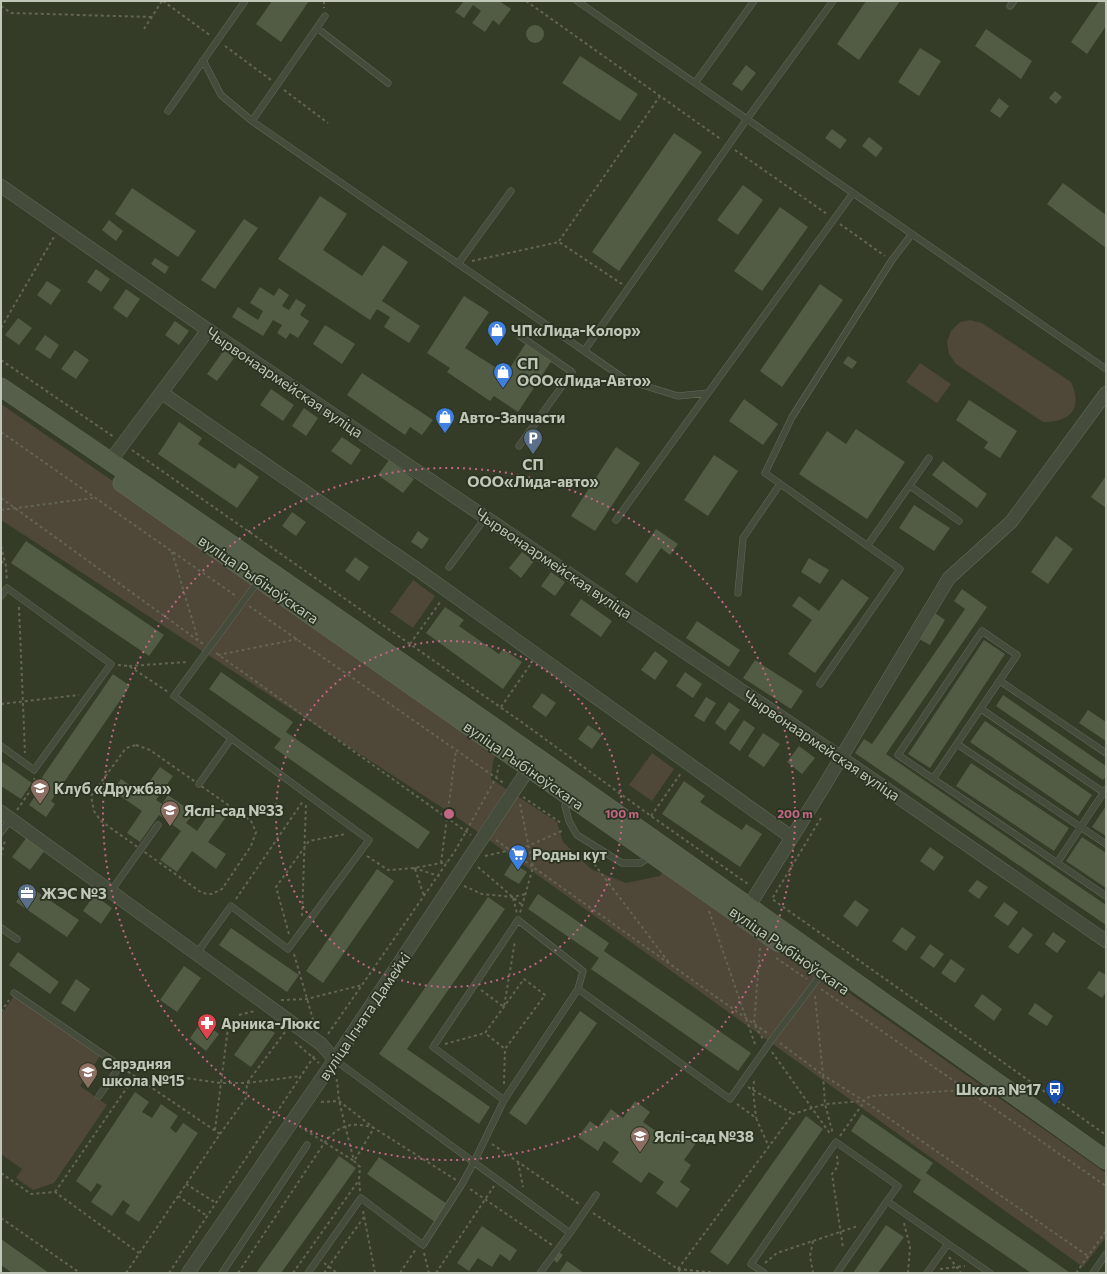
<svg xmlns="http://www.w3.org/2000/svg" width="1107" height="1274" viewBox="0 0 1107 1274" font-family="Commissioner,sans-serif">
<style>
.green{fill:#4f4738}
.building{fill:#525b44}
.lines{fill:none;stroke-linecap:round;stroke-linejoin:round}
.service-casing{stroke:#636a59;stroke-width:7}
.minor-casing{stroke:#636a59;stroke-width:14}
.secondary-casing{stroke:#636a59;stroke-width:19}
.path{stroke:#646453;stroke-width:2;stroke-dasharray:3 3;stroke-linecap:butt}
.service{stroke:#454c3b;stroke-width:6}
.minor{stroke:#454c3b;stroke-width:13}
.secondary{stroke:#555f4a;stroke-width:18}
.ring{fill:none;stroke:#c16785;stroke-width:2;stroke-dasharray:2 4}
.labels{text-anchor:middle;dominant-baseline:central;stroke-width:3.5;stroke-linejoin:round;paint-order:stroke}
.poi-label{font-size:15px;font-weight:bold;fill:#c0c7b8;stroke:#2a3220;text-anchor:start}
.street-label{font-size:15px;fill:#c0c7b8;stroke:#2a3220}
.centre{fill:#c16785;stroke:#2a3220;stroke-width:2}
.ring-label{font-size:12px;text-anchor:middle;font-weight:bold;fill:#c16785;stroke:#2a3220;stroke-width:3.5;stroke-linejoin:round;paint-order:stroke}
</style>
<rect width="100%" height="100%" fill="#343c28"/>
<path class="green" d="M970,320L982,323L1071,382C1083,408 1071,422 1043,422L956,364L949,354L947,342L951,331L960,322Z
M920,363L951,384L937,403L906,382Z
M1,404L499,747L493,762L491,779L557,822L563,842L591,869L626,883L660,876L667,865L1106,1173V1237L1083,1267L461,820L1,520Z
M413,580L435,596L413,628L390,612Z
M652,753L674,769L652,801L629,785Z
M14,996L100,1056L80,1086L107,1105L54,1183L33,1190L16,1178L22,1169L1,1154V1015Z"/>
<path class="building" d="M272,1H309L281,42L256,24Z
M464,1H499L511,9L499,25L493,20L485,32L472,23L481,11L473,5L464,18L455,12Z
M866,1H900L859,60L837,44Z
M1099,1H1106V26L1087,54L1071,42Z
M526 34a9 9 0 1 1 18 0a9 9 0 1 1-18 0Z
M986,29L1032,61L1021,79L975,46Z
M920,48L941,61L919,96L898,82Z
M580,56L638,94L620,121L562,83Z
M746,65L756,73L742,91L732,84Z
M1055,91L1062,97L1056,104L1049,98Z
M999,98L1009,106L1000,118L990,111Z
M832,129L847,140L840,149L825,138Z
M674,133L702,152L619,271L592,252Z
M869,137L883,148L876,157L862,146Z
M1063,183L1106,215V248L1047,204Z
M743,185L763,200L738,235L717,220Z
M132,188L196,231L178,257L115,214Z
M320,196L347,214L323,250L362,276L383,245L408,262L382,301L420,326L409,343L384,327L390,317L377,309L370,320L278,259Z
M780,207L808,227L762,291L734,271Z
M244,219L258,228L215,289L201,280Z
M109,220L123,231L116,241L102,230Z
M155,258L169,267L165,274L151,264Z
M96,269L110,279L101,292L87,282Z
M47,281L61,290L51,305L37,295Z
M820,284L843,300L782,387L760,371Z
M260,287L274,296L279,288L289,295L282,306L289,310L296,299L306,305L300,315L309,321L298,338L290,333L286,339L277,333L282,325L273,320L263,336L232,317L238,307L258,320L263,311L250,303Z
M126,289L140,299L127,318L113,308Z
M464,296L489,312L465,348L506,374L526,343L552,360L518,412L494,396L490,401L447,372L450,368L427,353Z
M18,318L32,328L19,345L5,335Z
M175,321L189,331L179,345L165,335Z
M325,325L355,344L342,364L313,344Z
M45,335L59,345L50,359L35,349Z
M75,350L89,360L76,379L61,369Z
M224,350L234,358L217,381L207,374Z
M848,356L857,362L852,369L843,363Z
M362,373L433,420L422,435L410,427L405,435L347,395Z
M271,389L294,405L283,421L260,405Z
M744,399L778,424L763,445L729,421Z
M969,400L1017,431L1000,458L984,448L988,442L956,420Z
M304,408L318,418L306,436L292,426Z
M179,422L202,438L198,444L217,457L235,469L239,463L259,477L237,508L158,454Z
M856,429L905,462L867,519L799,474L827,431L846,444Z
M342,437L361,450L351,465L331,451Z
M616,447L640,463L595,531L571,516Z
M714,455L738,471L708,516L684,500Z
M389,460L414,479L403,493L378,475Z
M943,461L987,494L977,508L932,475Z
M1106,476V508L1091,497Z
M914,505L950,528L934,551L899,528Z
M292,512L306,522L296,536L282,526Z
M656,529L678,544L670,555L661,548L637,583L625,574Z
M418,531L429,539L422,549L411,542Z
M1056,536L1073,549L1048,584L1031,572Z
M26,541L164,635L149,656L11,563Z
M522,552L534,561L521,578L509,568Z
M355,557L369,567L359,581L345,571Z
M809,558L829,570L820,584L801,572Z
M551,572L565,582L555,596L541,586Z
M842,579L869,598L815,673L788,654L812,620L792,606L799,596L819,611Z
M962,589L987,607L886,754L1106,905V925L855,753L864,739L872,744L965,609L954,601Z
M581,599L612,621L601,637L570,615Z
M445,607L464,620L459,626L499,654L503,649L522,662L503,689L426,633Z
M935,613L945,620L930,645L919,639Z
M697,621L740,650L729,667L686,638Z
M984,640L1005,654L930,768L908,754Z
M655,651L668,661L655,680L641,670Z
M755,660L803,691L791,709L743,678Z
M221,672L293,722L286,732L430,832L418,849L274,748L281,739L209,689Z
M685,672L702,684L693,698L676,686Z
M113,674L130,686L51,801L55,804L46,817L29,805L38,792L34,789Z
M542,693L556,703L546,717L532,707Z
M1003,695L1106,766V776L1103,780L996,706Z
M706,697L716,703L704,722L694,716Z
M729,702L740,710L725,731L715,723Z
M1088,710L1106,722V741L1079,723Z
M744,720L755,728L740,751L729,743Z
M985,721L1092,795L1078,816L970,742Z
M588,725L602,735L592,749L578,739Z
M763,733L780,744L764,767L748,756Z
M799,746L815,758L802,774L787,762Z
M1,761L32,783L21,799L1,786Z
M971,763L1069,828L1054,851L956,786Z
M160,767L173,776L156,800L162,804L168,795L194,813L186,823L197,831L213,808L226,817L208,842L226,854L216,869L192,851L177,872L160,860L181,831L159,815L140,842L127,833L142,811L113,791L121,779L141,793Z
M684,781L705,796L700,802L722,817L742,830L746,824L762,834L740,867L662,814Z
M1106,806V836L1092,827Z
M27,837L45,850L30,870L12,857Z
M1082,837L1106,853V888L1066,861Z
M930,847L944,857L934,871L920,861Z
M512,862L527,872L519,884L504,875Z
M377,869L394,881L323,983L306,971Z
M977,880L988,887L979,899L968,891Z
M27,885L79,920L67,937L16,902Z
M538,894L609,943L604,951L751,1053L738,1071L591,969L599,958L528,909Z
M94,895L112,908L101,924L83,911Z
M488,897L505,909L407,1049L490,1107L479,1124L379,1054Z
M855,900L869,910L857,927L843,916Z
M1004,902L1018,912L1008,926L994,916Z
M902,927L916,937L906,951L892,941Z
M1023,927L1033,935L1018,954L1008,947Z
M231,928L299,975L287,992L219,945Z
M1053,932L1066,941L1057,953L1045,944Z
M930,944L944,954L934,968L920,958Z
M18,952L59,982L50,994L9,965Z
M951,959L965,969L955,983L941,973Z
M184,966L201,978L177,1012L160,1000Z
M1099,971L1106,975V992L1102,998L1087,988Z
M76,979L90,989L75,1012L61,1003Z
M982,994L1002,1009L994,1021L974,1006Z
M1035,1003L1053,1016L1047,1026L1028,1014Z
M580,1011L597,1023L526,1125L509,1113Z
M202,1021L219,1034L206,1051L190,1038Z
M258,1021L275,1033L251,1067L234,1055Z
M135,1092L149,1102L142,1112L152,1118L161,1104L178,1116L170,1128L176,1133L183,1123L198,1133L139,1222L125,1213L130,1205L123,1200L112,1216L91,1202L102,1186L97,1183L91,1192L76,1181Z
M635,1101L650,1112L643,1122L670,1141L678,1130L696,1143L684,1160L691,1165L680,1182L690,1189L677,1208L656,1193L664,1182L649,1172L641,1183L612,1162L619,1152L604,1141L598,1151L578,1137L590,1121L598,1127L611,1109L623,1118Z
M862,1114L933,1163L926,1173L1069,1272L1068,1273H1031L913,1192L921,1180L851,1131Z
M806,1116L823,1129L728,1265L710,1252Z
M339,1156L356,1168L314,1227L281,1273H256Z
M379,1157L447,1204L435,1222L367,1174Z
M886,1225L904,1237L878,1273H853Z
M482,1226L517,1250L510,1261L500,1254L492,1267L478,1258L469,1271L457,1263Z
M1,1239L49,1273H12L1,1265Z
M559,1252L563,1255L557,1263L553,1259Z
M567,1261L584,1273H559Z"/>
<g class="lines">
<g class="service-casing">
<path id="service" d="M577,1L1106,369
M1010,6L1014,1
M317,28L388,83
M203,60L221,95L252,121L626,380L678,396L708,393
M695,83L754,1
M168,111L245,1
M252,121L325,16
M458,264L511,191
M584,351L747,119L833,1
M519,446L572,372L520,336
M910,486L959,521
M616,520L853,193
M867,546L929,458
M449,567L486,517
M738,593L743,538L780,484
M1,596L7,588L111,664L34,770L1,746
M1000,681L1106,753
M820,684L900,569L765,473L792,417L892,260L912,234
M981,709L1106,794
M957,744L1106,844
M933,779L1017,655L982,631L898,755L1106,896
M199,784L231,739
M569,798L565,806L569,821L577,835L622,863H641L651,855
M1,832L11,819
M1057,863L1106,789
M111,891L158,825
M1,928L17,939
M197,953L231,906L288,949L369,840L174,696L259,580
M14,993L120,1066L99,1096
M335,1060L570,1233L540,1273
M504,1100L433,1047L518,920L583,971L578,989L730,1099L773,1038L822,973
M570,1233L596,1195
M222,1273L307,1145
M308,1273L361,1198L423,1245L462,1184L474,1162L504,1100L578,989
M764,1273L751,1264L836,1142L898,1186L887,1201L990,1273
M837,1273L887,1201
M927,1273L948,1244
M1093,1273L1106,1254"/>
</g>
<g class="minor-casing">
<path id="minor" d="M1,186L208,330L840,757L1106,941
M162,393L421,572L791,837
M111,460L208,330
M1,812L321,1044L335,1060
M749,906L821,791L949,578L1011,522L1106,393
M188,1273L344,1046L533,762"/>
</g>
<g class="secondary-casing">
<path id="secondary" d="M1,387C373,639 740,900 1106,1160
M122,483L779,943"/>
</g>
<path class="path" d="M163,1L211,36
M324,1V8
M526,1L722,140
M1,6L11,13L151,17
M144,29L162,1
M225,46L271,80
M284,90L328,123
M735,150L827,214
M840,224L885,256
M559,241L660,96
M472,261L559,242L622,284
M1,328L54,237
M1,360L114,437
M1,432L236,596
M132,450L523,723L651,816L748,884
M1,498L203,644
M1,510L93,498
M1,546L6,566L7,581
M172,552L198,639
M1,561L6,565
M249,606L505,784
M19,607L25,753
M410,644L441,601
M216,653L471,835
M218,655L298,639
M118,665L129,666L168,692
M129,666L188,662
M1,704L79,695
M501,707L530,665
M136,745L150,750L251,821L256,832L251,846L222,889L212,894L202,893L101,821L94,811L91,796L126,748Z
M523,797L561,823
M520,804L533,867L767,1033
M17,810L35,784L34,778
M651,816L681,773
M821,818L772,899L1106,1135
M496,840L533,867L520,913
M1,856L5,840
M367,856L388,870L414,868L447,862
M485,856L528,846L564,830
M599,859L595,865L670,964
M441,863L456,750
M478,867L522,905
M414,868L442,877
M415,869L424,896
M464,886L482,894L513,897L526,894
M513,898L517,913
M236,899L303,801
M709,911L756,1047
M302,916L306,804
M289,934L276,887L309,841L346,834
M760,948L754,1024L763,1039
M294,954L314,1023
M776,958L807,979
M821,989L1106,1186
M481,990L504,1007L515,941
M815,996L823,1075L864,1101L1088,1256
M281,1000L307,999L362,985
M1,1012L9,1000
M239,1015L255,1011
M328,1034L455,851L496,778L499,765
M295,1042L319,1063
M780,1043L823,1075L825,1104L833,1134
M445,1044L485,1033
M772,1052L831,1135
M336,1081L337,1080L339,1101L354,1161L360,1167L359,1179L360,1191
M754,1081L753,1090L756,1118
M146,1083L179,1077L220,1083H247L301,1076
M504,1084L505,1049L545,995L524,979L485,1033L505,1049
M748,1087L793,1114
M321,1102L339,1101L374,1128L456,1180
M737,1104L756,1118L769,1147
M215,1130L228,1028
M220,1134L246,1098L247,1083L285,1032
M840,1136L864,1102
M492,1144L579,1204
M837,1156L838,1166L832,1174L843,1248
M518,1162L523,1187
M1,1173L31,1194L55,1192L139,1253
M186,1184L216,1203
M470,1189L552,1245
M55,1192L135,1076
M178,1196L207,1216
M363,1211L375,1273
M593,1213L678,1269L681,1273
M1,1218L80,1273
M904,1223L910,1247L908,1273
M813,1241L810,1256L813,1273
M424,1253L429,1273
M949,1257L961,1273
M324,1263L337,1273
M765,1263L777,1253L858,1226
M678,1269L793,1114L825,1104L864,1101L870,1096L965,1090
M678,1269L717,1273
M940,1269L965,1266
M126,1273L220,1134L127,1071
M169,1273L315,1055
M238,1273L325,1142C339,1125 353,1121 374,1128L354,1161L302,1128
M293,1273L359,1180
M324,1273L364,1217
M400,1273L416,1249
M436,1273L494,1186
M1076,1273L1106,1231"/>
<use href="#service" class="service"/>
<use href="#minor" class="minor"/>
<use href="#secondary" class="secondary"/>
</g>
<g class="ring">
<circle cx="449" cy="814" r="173"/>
<circle cx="449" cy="814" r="346"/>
</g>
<defs>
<g id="shop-pin" transform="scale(1)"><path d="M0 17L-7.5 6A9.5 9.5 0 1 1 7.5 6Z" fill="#3f7fe0" stroke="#2a3220"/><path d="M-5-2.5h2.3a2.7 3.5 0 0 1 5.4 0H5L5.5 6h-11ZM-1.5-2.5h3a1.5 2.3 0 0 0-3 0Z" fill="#fff"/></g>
<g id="parking-pin" transform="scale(1)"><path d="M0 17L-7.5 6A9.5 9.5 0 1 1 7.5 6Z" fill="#5c6f8a" stroke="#2a3220"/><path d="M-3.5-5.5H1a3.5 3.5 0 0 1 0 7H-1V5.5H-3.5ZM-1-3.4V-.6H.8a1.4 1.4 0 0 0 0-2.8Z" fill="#fff"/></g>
<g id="school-pin" transform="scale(1)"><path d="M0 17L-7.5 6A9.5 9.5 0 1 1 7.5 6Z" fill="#8d6e63" stroke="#2a3220"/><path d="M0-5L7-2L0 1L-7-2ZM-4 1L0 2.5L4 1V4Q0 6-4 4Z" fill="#fff"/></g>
<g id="supermarket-pin" transform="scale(1)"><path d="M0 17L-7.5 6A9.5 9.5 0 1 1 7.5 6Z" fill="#3f7fe0" stroke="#2a3220"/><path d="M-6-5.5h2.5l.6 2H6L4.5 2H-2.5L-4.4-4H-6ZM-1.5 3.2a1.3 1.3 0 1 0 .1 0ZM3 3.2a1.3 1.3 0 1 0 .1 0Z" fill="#fff"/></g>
<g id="office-pin" transform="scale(1)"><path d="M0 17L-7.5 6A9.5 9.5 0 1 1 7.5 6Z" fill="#5c6f8a" stroke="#2a3220"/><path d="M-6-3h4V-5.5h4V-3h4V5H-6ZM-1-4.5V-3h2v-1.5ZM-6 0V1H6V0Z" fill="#fff"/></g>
<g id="pharmacy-pin" transform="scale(1)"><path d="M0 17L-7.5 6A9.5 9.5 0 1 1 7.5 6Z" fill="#e0444e" stroke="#2a3220"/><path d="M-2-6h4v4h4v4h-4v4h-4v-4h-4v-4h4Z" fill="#fff"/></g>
<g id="bus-pin" transform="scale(1)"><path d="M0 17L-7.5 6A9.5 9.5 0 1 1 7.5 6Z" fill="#1a4fb4" stroke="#2a3220"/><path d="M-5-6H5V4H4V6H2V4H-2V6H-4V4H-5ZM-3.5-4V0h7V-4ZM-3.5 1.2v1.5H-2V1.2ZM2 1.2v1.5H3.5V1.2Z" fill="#fff"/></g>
</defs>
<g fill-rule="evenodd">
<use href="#shop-pin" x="497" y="330"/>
<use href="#shop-pin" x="503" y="372"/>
<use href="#shop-pin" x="445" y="417"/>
<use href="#parking-pin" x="533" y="438"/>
<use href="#school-pin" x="40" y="788"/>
<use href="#school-pin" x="170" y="810"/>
<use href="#supermarket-pin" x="518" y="854"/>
<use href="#office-pin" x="27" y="893"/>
<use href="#pharmacy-pin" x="207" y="1023"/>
<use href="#school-pin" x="88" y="1072"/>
<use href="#bus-pin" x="1055" y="1089"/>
<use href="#school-pin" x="640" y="1136"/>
</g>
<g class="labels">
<g class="poi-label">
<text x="511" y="330">ЧП«Лида-Колор»</text>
<text x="517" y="363">СП<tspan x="517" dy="17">ООО«Лида-Авто»</tspan></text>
<text x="459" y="417">Авто-Запчасти</text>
<text x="533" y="464" text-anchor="middle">СП<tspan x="533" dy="17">ООО«Лида-авто»</tspan></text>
<text x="54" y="788">Клуб «Дружба»</text>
<text x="184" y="810">Яслі-сад №33</text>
<text x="532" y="854">Родны кут</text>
<text x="41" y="893">ЖЭС №3</text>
<text x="221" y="1023">Арника-Люкс</text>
<text x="102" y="1063">Сярэдняя<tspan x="102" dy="17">школа №15</tspan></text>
<text x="1041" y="1089" text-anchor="end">Школа №17</text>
<text x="654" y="1136">Яслі-сад №38</text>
</g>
<g class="street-label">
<text transform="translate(285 382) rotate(34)">Чырвонаармейская вуліца</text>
<text transform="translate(554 563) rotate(34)">Чырвонаармейская вуліца</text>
<text transform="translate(259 579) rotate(35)">вуліца Рыбіноўскага</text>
<text transform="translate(822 745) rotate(34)">Чырвонаармейская вуліца</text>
<text transform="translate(524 765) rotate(35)">вуліца Рыбіноўскага</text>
<text transform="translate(790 950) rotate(35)">вуліца Рыбіноўскага</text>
<text transform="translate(364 1016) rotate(-56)">вуліца Ігната Дамейкі</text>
</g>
</g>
<circle cx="449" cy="814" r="6" class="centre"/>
<g class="ring-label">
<text x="622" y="818">100 m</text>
<text x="795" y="818">200 m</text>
</g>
<rect width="1107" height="1274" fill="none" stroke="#c0c7b8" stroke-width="4"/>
</svg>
